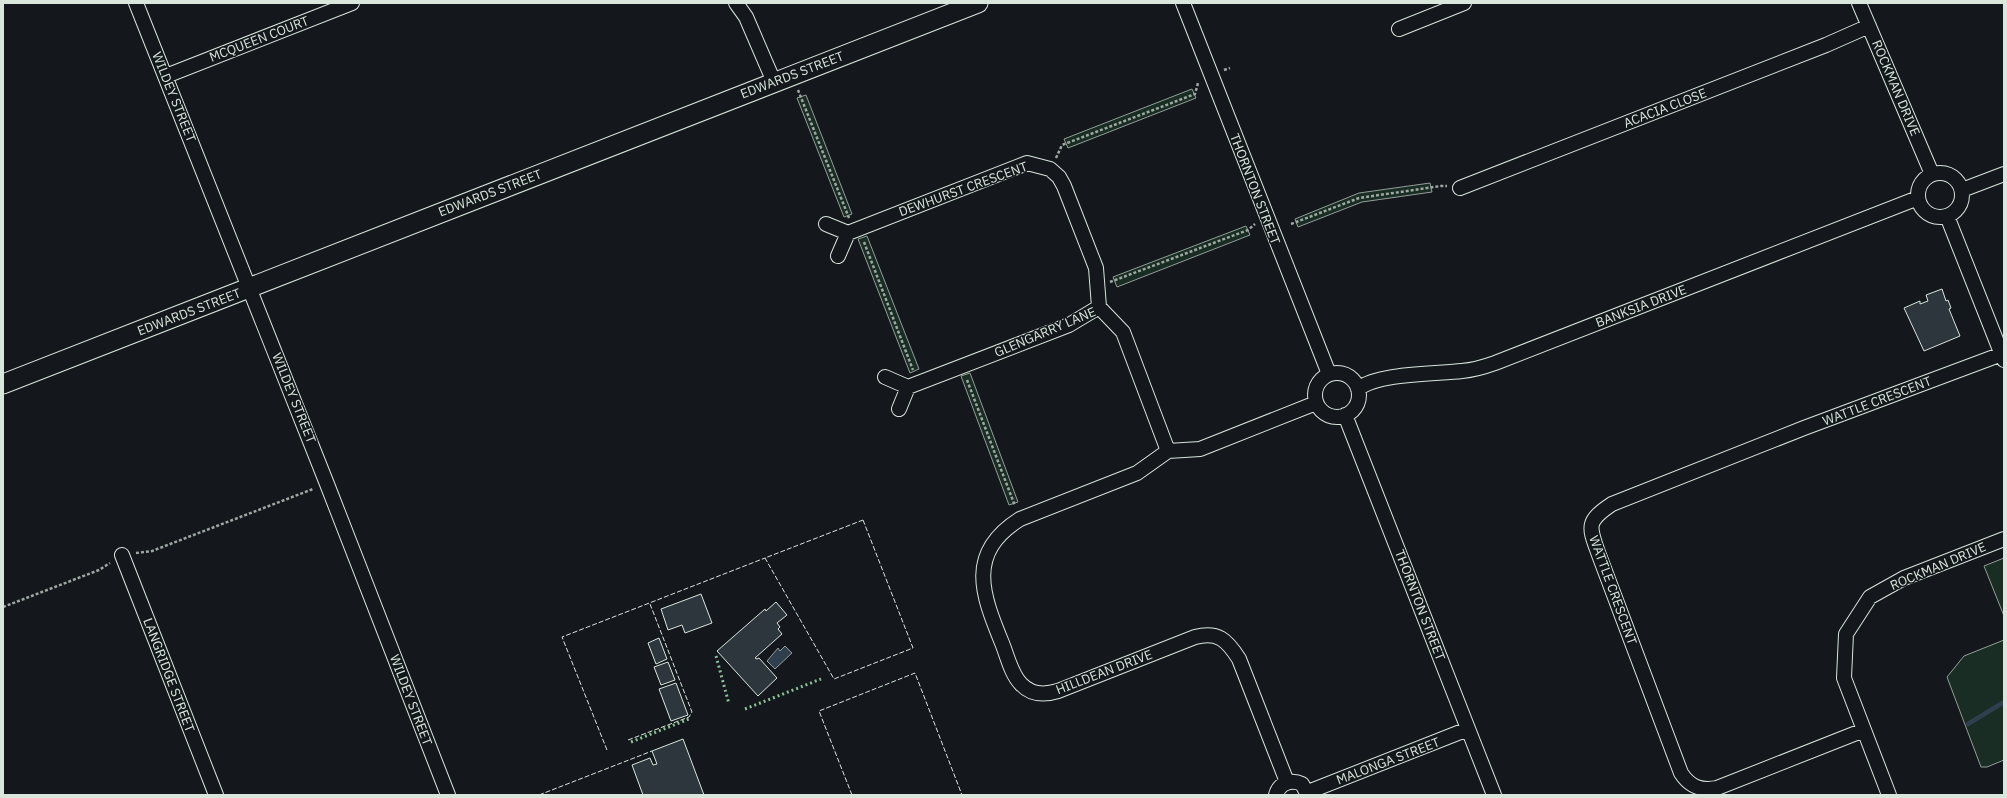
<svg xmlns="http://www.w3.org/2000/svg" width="2007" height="798" viewBox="0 0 2007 798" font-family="'IBM Plex Sans',sans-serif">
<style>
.green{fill:#1a2d24;stroke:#939e99}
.water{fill:#2f3f4d;stroke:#939e99}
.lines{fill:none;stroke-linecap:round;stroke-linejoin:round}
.stream{stroke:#2f3f4d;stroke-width:4.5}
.building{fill:#2c363c;stroke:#d8e6dc}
.street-casing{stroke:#d8e6dc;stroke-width:16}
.secondary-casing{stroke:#d8e6dc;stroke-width:21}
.path{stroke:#9da8a2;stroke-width:2.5;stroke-dasharray:3 2;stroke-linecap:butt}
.street{stroke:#14181c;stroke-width:14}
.secondary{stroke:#14181c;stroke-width:19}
.hedge{stroke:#8ac095;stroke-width:3;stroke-dasharray:2 3;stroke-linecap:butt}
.fence{stroke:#d8e6dc;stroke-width:1;stroke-dasharray:5 2;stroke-linecap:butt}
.labels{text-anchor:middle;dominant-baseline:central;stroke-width:3;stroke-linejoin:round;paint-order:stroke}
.street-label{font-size:13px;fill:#d8e6dc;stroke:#14181c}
</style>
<rect width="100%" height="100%" fill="#14181c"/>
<path class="green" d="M1192,89L1196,98L1068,148L1064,139Z
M806,95L852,214L844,217L797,98Z
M1430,183L1432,192L1362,202L1298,227L1295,219L1359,193Z
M1246,226L1250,235L1117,287L1113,277Z
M867,236L919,369L910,373L858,239Z
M970,373L1018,502L1009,505L961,376Z
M2004,558V616L1984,566Z
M2004,640V760L1987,767H1981L1947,677L1964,656Z"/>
<path class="water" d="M785,646L792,653L775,669L767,661L778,648L780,651Z"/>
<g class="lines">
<path class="stream" d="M1968,724L2004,702"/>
</g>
<path class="building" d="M1942,289L1946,301L1948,300L1951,308L1949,309L1960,336L1924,351L1904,308L1920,301V304L1928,301L1926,295Z
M701,594L712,623L685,633L682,625L668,630L661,609Z
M776,602L787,615L777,623L780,627L778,629L782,634L755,658L757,659L759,658L777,678L758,696L717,651L765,609L766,611Z
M659,638L667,659L656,664L648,643Z
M668,662L675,680L661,685L654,667Z
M676,683L688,715L671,721L659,689Z
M683,739L704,795H643L632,765L650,758L653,765L657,764L652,751Z"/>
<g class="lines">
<g class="street-casing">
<path id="street" d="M136,3L327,484L448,795
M736,3L746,17L774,82
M1183,3L1329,374
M1859,3L1932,174
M1399,29L1464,3
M166,76L352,3
M1918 195a22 22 0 1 1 44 0a22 22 0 1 1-44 0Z
M1460,188L1826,45L1869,26
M1962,190L2004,174
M1947,216L2004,360
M826,224L848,233L838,256
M848,233L1027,163L1050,169L1059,177L1064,186L1096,268L1099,307L1123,332L1168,451
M1315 395a22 22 0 1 1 44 0a22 22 0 1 1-44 0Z
M885,377L908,387L899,409
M908,387L1069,325L1099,307
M1358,389C1378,373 1435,374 1462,371C1473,370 1484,367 1495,363L1918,198
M1345,415L1494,795
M122,555L216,795
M1864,730L1717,788C1701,791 1690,787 1681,773L1599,555C1589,527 1585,522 1612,504L1804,428L2002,354
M1287,782L1239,659C1227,640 1218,631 1195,637L1058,691C1045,695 1031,695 1021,684C1011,674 1007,655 1002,643C982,594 966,553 1020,519L1137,473L1168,451L1200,449L1316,403
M1308,792L1468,729
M1276,795C1279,783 1291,779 1302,784L1308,795
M1889,795L1844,678L1846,634L1870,597L1904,578L2004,539"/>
</g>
<g class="secondary-casing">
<path id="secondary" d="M3,384L978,3"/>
</g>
<path class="path" d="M1224,70L1230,68
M798,90L849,218
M1056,158L1062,145L1195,94L1198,83
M1291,224L1359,198L1441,186H1447
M864,242L913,370
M1110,282L1248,230L1255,224
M967,380L1015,506
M136,553L152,551L313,489
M3,607L99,570L110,563"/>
<use href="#street" class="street"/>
<use href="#secondary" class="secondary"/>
<path class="hedge" d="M716,656L729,704
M745,709L821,679
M631,742L689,719"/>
<path class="fence" d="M863,520L913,648L834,679L765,558Z
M628,740L689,717L692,712L650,604
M607,750L562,637L765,558
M539,795L652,751
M852,795L819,711L915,673L962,795"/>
</g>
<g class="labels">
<g class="street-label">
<text transform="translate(259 39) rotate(-21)">MCQUEEN COURT</text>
<text transform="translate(792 75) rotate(-21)">EDWARDS STREET</text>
<text transform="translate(1896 88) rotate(67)">ROCKMAN DRIVE</text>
<text transform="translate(174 97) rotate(68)">WILDEY STREET</text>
<text transform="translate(1665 108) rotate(-21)">ACACIA CLOSE</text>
<text transform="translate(963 189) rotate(-20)">DEWHURST CRESCENT</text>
<text transform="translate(1255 189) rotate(69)">THORNTON STREET</text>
<text transform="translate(490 193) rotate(-21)">EDWARDS STREET</text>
<text transform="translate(1641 306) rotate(-21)">BANKSIA DRIVE</text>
<text transform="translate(189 312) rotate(-21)">EDWARDS STREET</text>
<text transform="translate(1045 332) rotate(-23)">GLENGARRY LANE</text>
<text transform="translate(294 398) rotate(68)">WILDEY STREET</text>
<text transform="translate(1877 401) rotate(-21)">WATTLE CRESCENT</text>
<text transform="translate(1938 566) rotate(-23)">ROCKMAN DRIVE</text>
<text transform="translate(1613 590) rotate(70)">WATTLE CRESCENT</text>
<text transform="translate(1420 605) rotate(69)">THORNTON STREET</text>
<text transform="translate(1104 672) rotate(-21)">HILLDEAN DRIVE</text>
<text transform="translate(169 675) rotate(69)">LANGRIDGE STREET</text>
<text transform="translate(411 700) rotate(69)">WILDEY STREET</text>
<text transform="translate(1388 761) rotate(-21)">MALONGA STREET</text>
</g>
</g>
<rect width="2007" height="798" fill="none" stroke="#d8e6dc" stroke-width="8"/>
</svg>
